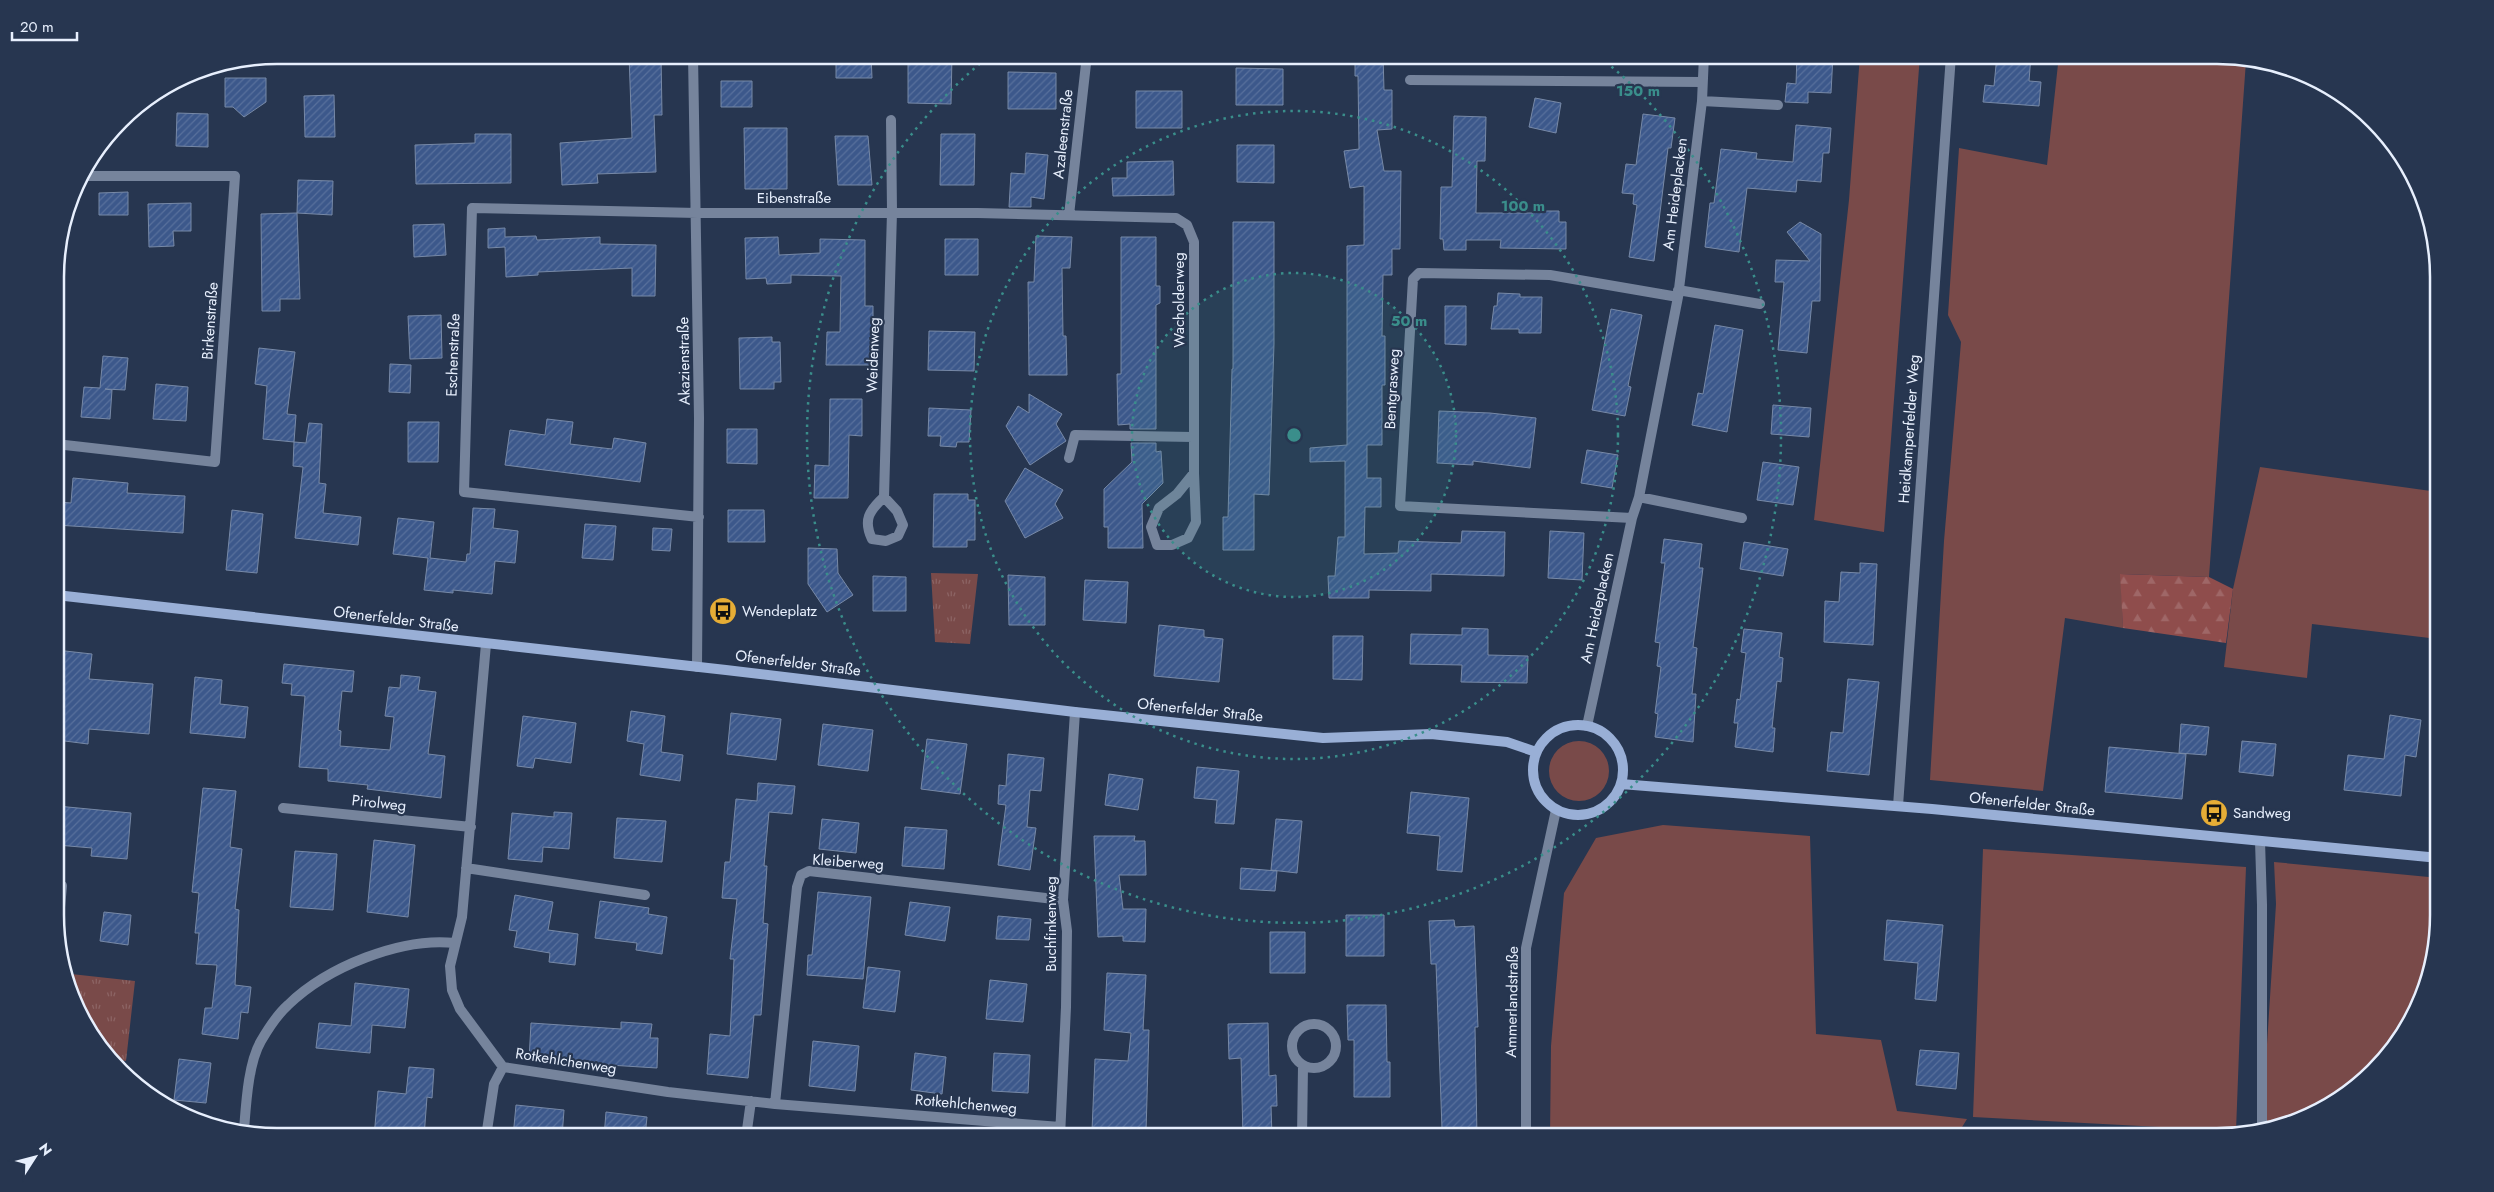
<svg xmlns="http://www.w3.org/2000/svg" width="2494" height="1192" viewBox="0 0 2494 1192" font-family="Jost,sans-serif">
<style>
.green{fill:#794a49}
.forest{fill:url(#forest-firs)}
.park{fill:url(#park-tufts)}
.building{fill:url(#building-hatch);stroke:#7789a7}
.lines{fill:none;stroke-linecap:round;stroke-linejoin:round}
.street{stroke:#76849c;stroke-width:10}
.secondary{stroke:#99afd6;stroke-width:10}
.ring{fill:none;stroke:#3a8e8b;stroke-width:2.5;stroke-dasharray:2.5 5}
.labels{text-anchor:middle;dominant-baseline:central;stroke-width:4.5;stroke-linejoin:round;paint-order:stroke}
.street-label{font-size:15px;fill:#e7effd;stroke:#273650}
.poi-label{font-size:15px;fill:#e7effd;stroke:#273650;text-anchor:start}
.rim{fill:none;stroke:#e7effd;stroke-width:2.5}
.centre{fill:#3a8e8b;stroke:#273650;stroke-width:2.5}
.ring-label{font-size:15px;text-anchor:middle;font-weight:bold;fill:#3a8e8b;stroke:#273650;stroke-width:4.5;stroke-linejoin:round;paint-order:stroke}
</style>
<defs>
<pattern id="forest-firs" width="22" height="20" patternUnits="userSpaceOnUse" patternTransform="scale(1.25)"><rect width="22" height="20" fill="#8f4d4c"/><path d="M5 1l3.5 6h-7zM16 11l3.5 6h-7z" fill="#9f6767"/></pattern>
<pattern id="park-tufts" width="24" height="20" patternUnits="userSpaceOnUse" patternTransform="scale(1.25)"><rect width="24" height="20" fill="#794a49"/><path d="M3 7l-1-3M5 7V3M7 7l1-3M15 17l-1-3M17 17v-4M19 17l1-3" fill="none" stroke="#8c6464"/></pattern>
<pattern id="building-hatch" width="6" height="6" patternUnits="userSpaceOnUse" patternTransform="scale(1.25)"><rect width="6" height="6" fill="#3c588b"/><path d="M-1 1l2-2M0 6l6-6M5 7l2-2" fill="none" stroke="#58709c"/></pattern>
</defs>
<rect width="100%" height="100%" fill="#273650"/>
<path class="green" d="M1860,55H1920L1884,532L1814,520L1849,200Z
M2059,55H2217L2246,61L2209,577L2121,574L2123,628L2065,618L2043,791L1930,780L1944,541L1961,342L1948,315L1959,148L2047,165Z
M2260,467L2438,492V639L2312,624L2307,678L2224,667L2233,589Z
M1549 771a30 30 0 1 1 60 0a30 30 0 1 1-60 0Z
M1663,825L1810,836L1816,1034L1881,1040L1897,1111L1967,1119L1956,1137H1550L1551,1046L1564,893L1596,838Z
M1983,849L2246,867L2236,1131L1973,1117Z
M2274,862L2439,878V916L2422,1000L2384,1061L2341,1099L2291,1124L2262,1122L2276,904Z"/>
<path class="forest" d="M2120,574L2209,577L2233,589L2226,643L2123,628Z"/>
<path class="park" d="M931,573L978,574L970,644L935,642Z
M71,974L135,981L126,1061L110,1059L101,1050L72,1000L70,991Z
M753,1128L788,1134V1137H752Z"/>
<path class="building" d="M629,55H661L662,115H654L656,172L597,174L598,183L562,185L560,143L632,138Z
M836,55H871L872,78H836Z
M908,55H952L951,104L908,103Z
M1355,55H1383L1384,90H1392V129L1377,130L1384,171H1401L1400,249H1392V275H1383L1382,336H1385V385H1382V445H1367V478H1381V507H1365L1364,554L1398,553L1399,541L1461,543L1462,531L1505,532L1504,576L1431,574V591L1369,590V598H1329L1328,576H1335L1338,537H1345V461L1310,462V448L1347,445V246L1364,245V186L1350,188L1344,151L1359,149L1358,76H1355Z
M1797,55H1833L1831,93L1808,92V103L1785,102L1787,83L1796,84Z
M1997,55H2031L2029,81L2041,82L2039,106L1983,102L1985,85L1994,86Z
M1236,68L1283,69V105H1236Z
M1008,72L1056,73V109H1008Z
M225,78H266V102L244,117L233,107H225Z
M721,81H752V107H721Z
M1136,91H1182V128H1136Z
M334,95L335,137H305L304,96Z
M1535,98L1561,103L1556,133L1529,127Z
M177,113L208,114V147L176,146Z
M1643,114L1675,118L1671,148H1668L1654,261L1629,257L1637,205L1633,204L1634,194L1622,193L1626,164L1636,165Z
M1454,116L1486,117L1485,161H1477L1476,213H1533V211H1559V222H1566V249L1500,248L1501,240H1466V250H1444L1443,239H1440L1441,187H1452Z
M1796,125L1831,128L1829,153H1823L1821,182L1797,180L1796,192L1747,188L1739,252L1705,247L1710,203H1714L1721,149L1757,153L1756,159L1793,162Z
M744,128H787V189H745Z
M475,134H511V183L416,184L415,145L475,143Z
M941,134H975L974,185H940Z
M835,136H868L872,185H838Z
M1237,145H1274V183L1237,182Z
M1026,153L1048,155L1044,199L1031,197V207H1009L1011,173L1025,174Z
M1173,161L1174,195L1113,196L1112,178H1127V162Z
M298,180L333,181L332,215L297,213Z
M128,192V215H99V193Z
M191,203V231H173L174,246L149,247L148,204Z
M297,213L300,299H280V311H262L261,214Z
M1233,222H1274V344L1269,495L1254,494V550H1223V517H1228L1232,369H1233Z
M1800,222L1821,234L1820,301H1812L1807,353L1778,350L1784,282H1775L1776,260L1810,261L1787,232Z
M444,224L446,255L414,257L413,225Z
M505,228V237L536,236L537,240L600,237V244L656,245L655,296H632V268L538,272V275L506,277L505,247L488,248V229Z
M1036,236L1072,237L1070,268H1062L1063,336H1066L1067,375H1029L1028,282H1034Z
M778,237L779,255L820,253V239L865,240V306H873V365H826L827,332H840L841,276L791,275V283L767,284L766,278L746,279L745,238Z
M1121,237H1156V286H1160V303L1156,305V429H1130V424L1118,425L1117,374H1121Z
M945,239H978V275H945Z
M1498,293L1520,294V297H1542L1541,333H1519V329H1491L1494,306H1497Z
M1445,306H1466V345L1445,344Z
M1611,309L1642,315L1628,386L1631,387L1625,416L1592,410Z
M441,315L442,358L410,359L408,316Z
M1715,325L1743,330L1727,432L1692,425L1698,393L1703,394Z
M929,331L975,332L974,371L928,370Z
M772,337V342H780L781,382H774V389H740L739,338Z
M259,348L295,352L287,414L296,415L294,442L263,439L267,386L255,384Z
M103,356L128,358L125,390L105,389L112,390L110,419L81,417L84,387L100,388Z
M390,364L411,365L410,393L389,392Z
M156,384L188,387L186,421L153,419Z
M1029,394L1062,414L1056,424L1066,441L1030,465L1006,426L1018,406L1029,413Z
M830,399H862V436L849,435L848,498H814L815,465L829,466Z
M1773,405L1811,408L1809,437L1771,434Z
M929,408L971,410L969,442H957L956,447L940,446L941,436H928Z
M1439,411L1490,413L1536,418L1530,468L1473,461V465L1437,463Z
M547,419L573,422L570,444L612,449L614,438L646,443L640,482L505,465L510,430L545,435Z
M408,422H439L438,462H408Z
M309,423L322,424L319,483L326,484L323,513L361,517L358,545L295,538L303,467L293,466L294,442L306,443Z
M727,429H757V464L727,463Z
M1131,443H1156V452L1161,451L1163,483L1142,504L1143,548H1108V527H1104V489L1132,462Z
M1587,450L1618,455L1612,488L1581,483Z
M1763,462L1799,467L1793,505L1757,500Z
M1025,468L1063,490L1055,504L1063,518L1025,538L1005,501Z
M73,478L128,483L127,493L185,496L183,533L56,525L57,502L71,503Z
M934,494H968V500H975V540H967V547H933Z
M473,508L495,509L493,528L518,531L515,563L495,561L492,594L453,590V593L424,590L428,558L393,554L398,518L434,522L430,558L466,562L467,554H470Z
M232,510L263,514L257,573L226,570Z
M728,510H764L765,542H728Z
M585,524L616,526L613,560L582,558Z
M653,528L672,529L670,551L652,550Z
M1550,531L1584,533L1582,580L1548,578Z
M1664,539L1702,544L1699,568H1703L1693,647L1697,648L1692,694H1696L1693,742L1655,737L1658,714L1655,713L1661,667L1657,666L1660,643L1655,642L1665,563H1661Z
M1744,542L1788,549L1783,576L1740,569Z
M808,548L837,549L838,573L853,595L827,612L808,584Z
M1860,563L1877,564L1873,645L1824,642L1825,601L1839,602L1841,572L1860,573Z
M1008,575L1045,577V625H1009Z
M873,576L906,577V611H873Z
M1085,580L1128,582L1126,623L1083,620Z
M1159,625L1204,630V637L1223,639L1219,682L1154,676Z
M1462,628L1488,629V655L1528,656L1527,683L1461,682L1462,665L1410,664L1411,634L1462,635Z
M1744,629L1782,633L1779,657L1783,658L1781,682L1777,681L1772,728H1775L1773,752L1735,747L1738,723H1734L1737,699L1740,700L1746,653L1741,652Z
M1333,636H1363L1362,680L1333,679Z
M56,650L92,654L89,679L153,684L149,734L89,729L88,744L57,740Z
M284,664L354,671L352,692L342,691L338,730L341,731L340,746L390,750L394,717L385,716L389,687L400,688L401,675L420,677L418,690L436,692L428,754L445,756L441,798L367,789L368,785L328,781V769L299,767L305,696L291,695L292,684L282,683Z
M195,677L222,680L220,704L248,707L245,738L190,733Z
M1848,679L1879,682L1869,775L1827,771L1831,732L1843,733Z
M631,711L665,716L661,752L683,755L680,781L640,775L644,744L627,741Z
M731,713L781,719L776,760L727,754Z
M2390,715L2421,720L2416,757L2405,755L2401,796L2344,790L2348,755L2384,759Z
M523,716L576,723L571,763L535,758L533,768L517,766Z
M823,724L873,730L868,771L818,765Z
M2181,724L2209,727L2206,755L2179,753Z
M927,739L967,744L960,794L921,789Z
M2242,741L2276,744L2273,776L2239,772Z
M2109,747L2186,754L2182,799L2105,792Z
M1008,754L1044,758L1041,791L1030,790L1027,827L1036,828L1030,870L998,865L1006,805L998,804L999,785L1006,786Z
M1197,767L1239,771L1234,824L1215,823L1217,800L1194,798Z
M1109,774L1143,779L1138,810L1105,805Z
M758,783L795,786L792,814L769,812L764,866H767L763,923L768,924L761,1015H754L748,1078L707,1074L710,1034L730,1036L734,959H730L737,899L722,898L725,862H730L736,799L757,801Z
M203,788L236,791L230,847L242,849L235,909L239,910L235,985L251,987L248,1013L241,1012L238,1039L202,1034L205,1008H212L217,965L196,964L199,933H195L199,893L192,892Z
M1411,792L1469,798L1462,872L1437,870L1440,836L1407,833Z
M57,806L131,813L127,859L91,856L92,848L57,845Z
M554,812L572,813L569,849L543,847L542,862L508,859L512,813L554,817Z
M617,818L666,821L662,862L614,858Z
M822,819L859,823L856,853L819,849Z
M1276,819L1302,821L1297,873L1271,870Z
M905,827L947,830L944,869L902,866Z
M1094,836H1135L1134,841H1145L1146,875H1119L1123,909H1146L1145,942L1123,941V936L1098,937Z
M374,840L415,845L408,917L367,912Z
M295,851L337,854L333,910L290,907Z
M1241,868L1277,871L1275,891L1240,889Z
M818,892L871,897L863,979L807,975L808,955H812Z
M515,895L553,902L548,930L578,934L575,965L549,962L550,953L514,947L517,931L509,930Z
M600,901L649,908L648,914L667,917L662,954L636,950L637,943L595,938Z
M910,902L950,907L945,941L905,935Z
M104,912L131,915L128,945L100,941Z
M1346,915H1384V956H1346Z
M998,916L1031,919L1029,940L996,939Z
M1454,920L1455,927L1474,926L1478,1027H1475L1477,1137H1443L1442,1129L1436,964H1431L1429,921Z
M1887,920L1943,925L1936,1001L1915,999L1918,963L1884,960Z
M1270,932H1305V973H1270Z
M868,967L900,971L895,1012L863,1008Z
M1107,973L1146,975L1143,1030H1149L1146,1132L1092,1131L1095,1059L1128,1061L1131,1033L1104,1030Z
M990,980L1027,984L1023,1022L986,1019Z
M355,983L409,989L405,1028L372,1025L370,1053L316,1048L319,1023L351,1026Z
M1347,1005H1386L1387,1062H1390V1097H1354V1040H1348Z
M621,1022L652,1024L650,1038H658L657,1068L529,1060L531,1023L621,1029Z
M1268,1023L1269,1076L1276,1075L1277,1106H1271L1272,1137H1243L1241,1058L1229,1059L1228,1024Z
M813,1041L859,1046L855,1091L809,1086Z
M1920,1050L1959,1053L1956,1089L1916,1085Z
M915,1053L946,1057L942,1094L911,1090Z
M994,1053L1030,1055L1028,1093L992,1091Z
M179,1059L211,1063L206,1103L174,1100Z
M409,1067L434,1069L432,1098L427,1097L424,1137H374L378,1091L406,1094Z
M516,1105L564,1110L562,1137H513Z
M606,1112L647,1117L645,1137H604Z"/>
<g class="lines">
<path class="street" d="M693,55L699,418L697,667
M1410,80L1702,82
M1702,101L1778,105
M1069,215L1087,55
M1678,290L1760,304
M56,444L215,462L235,176H80
M1069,458L1075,435L1193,437
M884,497L897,511L903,525L898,536L886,541L872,539C863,520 869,511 884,497L892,212L891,120
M1639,497L1742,518
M699,517L464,492L472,208L697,213H978L1176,218L1187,225L1194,242V473L1177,494L1159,508L1151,527L1157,545H1172L1188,538L1196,522L1194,473
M1632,518L1400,506L1413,279L1419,273L1550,275L1678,297
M486,644L462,917L450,966L452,990L460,1009L503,1067L668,1092L775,1104L1060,1127
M1587,726L1632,518L1639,497L1678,297L1702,101L1704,55
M1898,806L1951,55
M283,808L471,827
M2260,841L2262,905V1131
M466,868L645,895
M57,885L62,886L57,939
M1292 1046a22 22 0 1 1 44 0a22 22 0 1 1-44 0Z
M775,1104L797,887L801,875L809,871L1063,900
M244,1130C246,1105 248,1063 261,1041C268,1029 278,1014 288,1005C327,967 401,937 455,943
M486,1137L494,1084L503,1067
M746,1137L751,1101
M1060,1137L1066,1007L1067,931L1063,900L1075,712
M1302,1137L1303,1066
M1526,1137V948L1556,810"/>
<path class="secondary" d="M56,595L726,670L1075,712L1323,738L1431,734L1507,742L1536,752
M1533 770a45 45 0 1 1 90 0a45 45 0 1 1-90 0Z
M1621,784L1932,809L2439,858"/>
</g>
<circle cx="1294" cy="435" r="162" fill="#3a8e8b" fill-opacity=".12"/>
<g class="ring">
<circle cx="1294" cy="435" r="162"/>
<circle cx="1294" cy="435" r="324"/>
<path d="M1600 57A487 487 0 1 1 988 57"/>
</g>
<defs>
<g id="bus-disc" transform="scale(1.4375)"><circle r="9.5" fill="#e6ad36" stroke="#273650"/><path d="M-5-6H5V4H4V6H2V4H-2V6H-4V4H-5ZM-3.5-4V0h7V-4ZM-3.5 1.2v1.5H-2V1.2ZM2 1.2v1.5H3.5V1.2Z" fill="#111"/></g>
</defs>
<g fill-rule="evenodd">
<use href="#bus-disc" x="723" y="611"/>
<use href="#bus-disc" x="2214" y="813"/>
</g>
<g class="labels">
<g class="street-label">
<text transform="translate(1063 134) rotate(-84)">Azaleenstraße</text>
<text transform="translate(1675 194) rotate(-83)">Am Heideplacken</text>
<text x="794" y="198">Eibenstraße</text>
<text transform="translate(1179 300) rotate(-90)">Wacholderweg</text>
<text transform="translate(210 321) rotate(-86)">Birkenstraße</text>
<text transform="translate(453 355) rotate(-88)">Eschenstraße</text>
<text transform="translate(873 355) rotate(-88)">Weidenweg</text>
<text transform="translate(684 361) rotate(-91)">Akazienstraße</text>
<text transform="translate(1392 389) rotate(-87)">Bentgrasweg</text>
<text transform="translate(1909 429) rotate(-86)">Heidkamperfelder Weg</text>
<text transform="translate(1597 608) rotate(-78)">Am Heideplacken</text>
<text transform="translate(396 619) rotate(7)">Ofenerfelder Straße</text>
<text transform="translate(798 663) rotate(7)">Ofenerfelder Straße</text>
<text transform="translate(1200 710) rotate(6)">Ofenerfelder Straße</text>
<text transform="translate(379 803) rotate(6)">Pirolweg</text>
<text transform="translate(2032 804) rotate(6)">Ofenerfelder Straße</text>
<text transform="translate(848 862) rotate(4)">Kleiberweg</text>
<text transform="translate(1051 924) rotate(-90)">Buchfinkenweg</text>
<text transform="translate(1512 1002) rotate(-89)">Ammerlandstraße</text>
<text transform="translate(566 1061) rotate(9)">Rotkehlchenweg</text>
<text transform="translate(966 1104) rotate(5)">Rotkehlchenweg</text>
</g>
<g class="poi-label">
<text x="742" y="611">Wendeplatz</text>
<text x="2233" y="813">Sandweg</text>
</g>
</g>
<path d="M0 0H2494V1192H0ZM277 64H2217A213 213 0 0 1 2430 277V915A213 213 0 0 1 2217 1128H277A213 213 0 0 1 64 915V277A213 213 0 0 1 277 64Z" fill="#273650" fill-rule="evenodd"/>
<path class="rim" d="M277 64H2217A213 213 0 0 1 2430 277V915A213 213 0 0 1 2217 1128H277A213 213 0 0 1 64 915V277A213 213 0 0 1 277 64Z"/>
<circle cx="1294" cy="435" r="8" class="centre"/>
<g class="ring-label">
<text x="1638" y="96">150 m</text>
<text x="1523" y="211">100 m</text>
<text x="1409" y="326">50 m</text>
</g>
<g transform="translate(35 1157) rotate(54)" stroke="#273650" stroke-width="4" paint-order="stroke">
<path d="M0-4L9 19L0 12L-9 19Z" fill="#e7effd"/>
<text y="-8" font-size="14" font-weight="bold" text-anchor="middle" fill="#e7effd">N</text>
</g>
<path d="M12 32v8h65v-8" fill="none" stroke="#e7effd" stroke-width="2.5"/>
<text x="20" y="32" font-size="15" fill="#e7effd" stroke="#273650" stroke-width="4" paint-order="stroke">20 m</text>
</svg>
